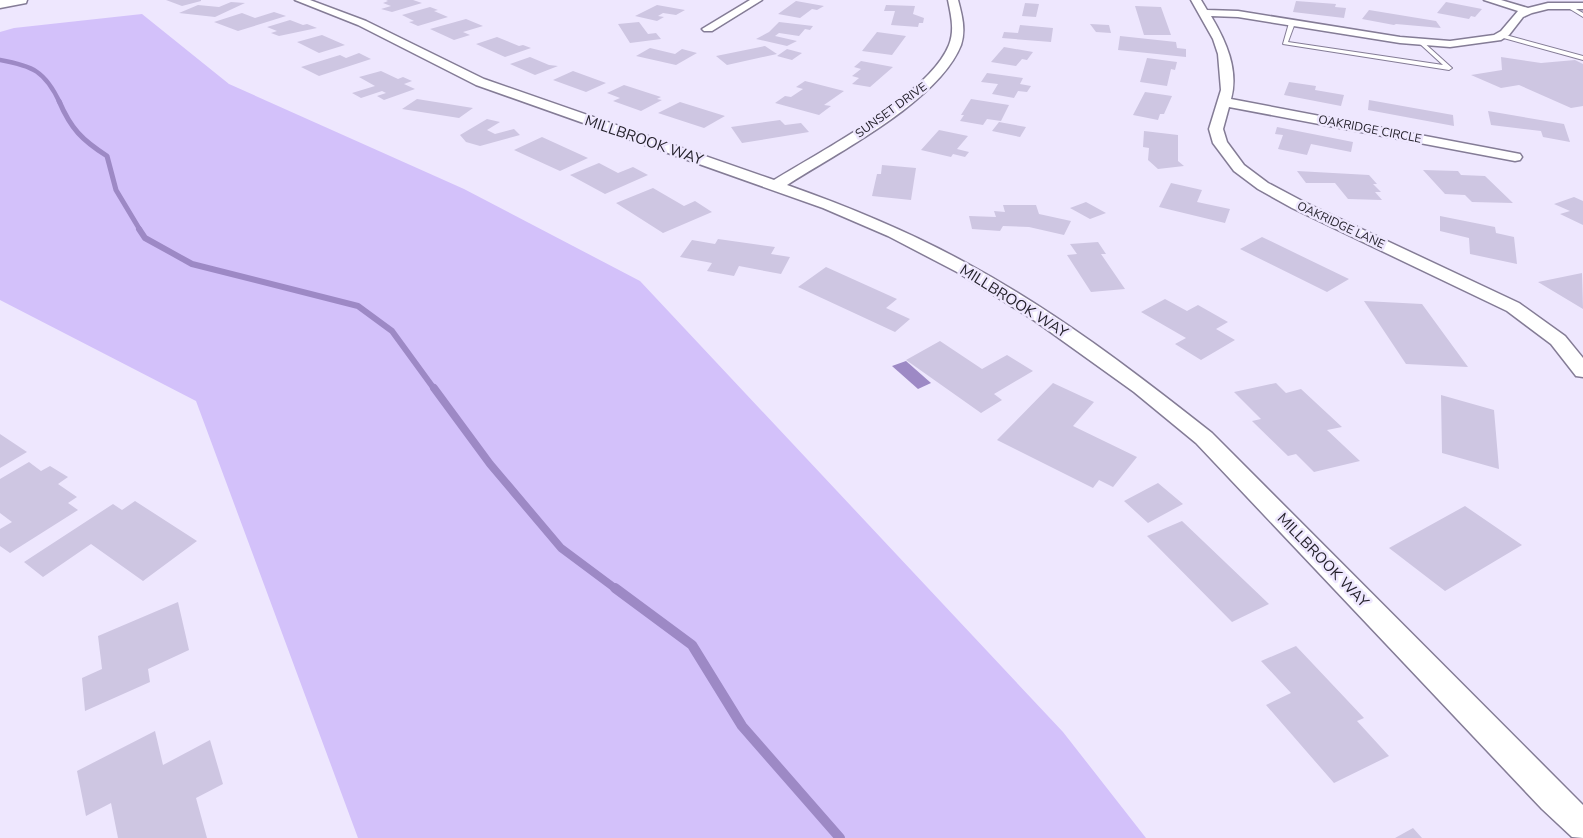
<svg xmlns="http://www.w3.org/2000/svg" width="1583" height="838" viewBox="0 0 1583 838" font-family="'Nunito Sans',sans-serif">
<style>
.green{fill:#d3c1fa}
.water{fill:#9d89c5}
.lines{fill:none;stroke-linecap:round;stroke-linejoin:round}
.stream-far4{stroke:#9d89c5;stroke-width:4.5}
.stream-far3{stroke:#9d89c5;stroke-width:5}
.stream-far2{stroke:#9d89c5;stroke-width:6}
.stream-far1{stroke:#9d89c5;stroke-width:8}
.stream{stroke:#9d89c5;stroke-width:10}
.building{fill:#cec6e2}
.service-casing{stroke:#847c96;stroke-width:2}
.minor-casing{stroke:#847c96;stroke-width:3}
.tertiary-casing{stroke:#847c96;stroke-width:3}
.service{fill:#fff;fill-rule:evenodd}
.minor{fill:#fff;fill-rule:evenodd}
.tertiary{fill:#fff;fill-rule:evenodd}
.labels{text-anchor:middle;dominant-baseline:central;stroke-width:5;stroke-linejoin:round;paint-order:stroke}
.far-street-label{font-size:12px;fill:#211e28;stroke:#eee7fe}
.street-label{font-size:15px;fill:#211e28;stroke:#eee7fe}
</style>
<rect width="100%" height="100%" fill="#eee7fe"/>
<path class="green" d="M142,14L229,84L464,189L640,281L1063,732L1146,838H358L196,401L0,300V32L14,28Z"/>
<path class="water" d="M906,361L931,383L918,389L892,366Z"/>
<g class="lines">
<path class="stream-far4" d="M0,60C33,66 45,71 60,103"/>
<path class="stream-far3" d="M59,101C71,129 82,140 107,156L116,190L140,230"/>
<path class="stream-far2" d="M139,229L145,238L192,264L358,306L392,331L435,390"/>
<path class="stream-far1" d="M434,388L490,464L561,548L616,589"/>
<path class="stream" d="M615,588L692,645L742,726L840,838"/>
</g>
<path class="building" d="M166,0H201V1L182,6Z
M386,0H413L422,3L392,12L381,9L391,6L383,3L388,1Z
M796,1L824,6L817,10L812,9L800,18L778,14Z
M1296,1L1336,4L1335,7L1346,8L1344,18L1293,12Z
M231,2L245,3L215,17L179,13L198,5L219,7Z
M1446,2L1482,9L1475,17L1471,16L1469,19L1437,13Z
M1025,3L1039,4L1036,17L1022,16Z
M657,5L685,10L676,15L663,13L658,16L664,17L657,21L635,16Z
M886,5L915,6L913,14L924,18L923,23H919L918,27L891,25L895,11H884Z
M1135,6L1161,7L1171,35H1144Z
M430,7L438,10L434,11L448,17L418,26L409,22L414,21L402,15Z
M1369,10L1436,21L1441,28L1396,24L1394,25L1362,19Z
M274,12L286,16L238,31L214,22L242,13L255,18Z
M466,19L483,26L463,32L470,35L454,40L430,29Z
M290,20L303,25L307,24L317,28L279,36L271,33L277,31L267,27Z
M639,22L648,34L656,33L661,39L630,43L618,24Z
M779,22L813,26L810,30L805,29L799,36L779,33L775,36L797,41L787,46L756,39L769,32Z
M1090,24L1109,25L1111,33L1096,32Z
M1020,25L1053,28L1051,42L1002,38L1004,32L1018,33Z
M877,32L906,36L892,55L862,51Z
M322,35L345,45L319,53L297,42Z
M1120,36L1176,42L1177,48L1186,49V57L1118,50Z
M497,37L519,46L523,45L531,48L505,57L476,44Z
M765,46L777,54L727,65L716,56Z
M1004,47L1033,52L1027,60L1022,59L1016,66L991,62Z
M650,48L675,54L682,49L697,53L676,65L636,56Z
M787,49L802,53L792,60L777,56Z
M359,53L371,59L319,76L301,67L340,55L346,58Z
M530,57L549,65L558,66L535,75L510,64Z
M1501,57L1541,63L1575,60L1583,64V106L1571,108L1519,85L1501,88L1471,75L1502,70Z
M1147,58L1177,62L1175,70L1171,69L1167,86L1140,82Z
M861,61L893,67L870,87L852,84L859,78L852,76L861,69L854,67Z
M381,71L398,79L403,77L412,81L404,84L415,89L384,100L377,96L386,93L382,91L361,98L352,93L375,86L359,77Z
M573,71L606,83L586,92L553,80Z
M987,73L1023,78L1020,84L1031,86L1027,92L1018,91L1014,98L992,94L998,84L981,82Z
M805,81L844,91L824,105L831,106L819,115L775,103L785,96L791,97L803,89L796,87Z
M1289,82L1316,86L1315,90L1344,95L1341,106L1284,95Z
M624,85L661,97L657,99L662,100L641,111L613,101L620,98L607,93Z
M1145,92L1172,96L1164,114H1160L1158,120L1133,115Z
M417,99L473,108L459,118L402,109Z
M971,99L1009,105L1001,121L987,119L983,125L960,121L964,115H961Z
M1369,100L1453,115L1454,126L1368,110Z
M680,102L725,116L704,128L658,113Z
M1488,111L1564,124L1570,142L1543,137L1541,131L1491,125Z
M487,119L500,122L487,130L495,134L514,129L520,135L480,146L466,142L460,135Z
M780,120L785,125L801,123L809,132L742,143L731,127Z
M999,122L1026,127L1020,137L992,131Z
M1277,127L1353,142L1351,152L1311,144L1307,155L1278,149L1283,135L1275,134Z
M939,130L968,136L957,149L969,152L965,157L953,154L951,157L921,150Z
M1144,131L1178,135V161L1184,166L1158,169L1148,160L1149,148L1143,147Z
M542,137L588,158L560,171L514,150Z
M599,163L618,173L633,167L648,175L605,194L570,175Z
M882,165L916,168L911,200L872,196L877,174H881Z
M1423,170L1458,171L1461,175L1485,176L1513,203L1472,202L1465,195L1445,194Z
M1297,171L1369,175L1377,184H1373L1381,192H1375L1382,200L1348,199L1335,183H1306Z
M1171,183L1202,190L1197,202L1230,209L1225,223L1159,207Z
M653,188L684,206L695,201L712,212L663,233L616,203Z
M1574,197L1583,201V225L1560,214L1570,211L1554,204Z
M1086,202L1106,213L1090,219L1070,208Z
M1003,205H1036L1039,214L1071,221L1064,235L1029,227L1003,226L1000,231L972,229L969,216L996,217L994,211L1005,212Z
M1440,216L1495,227L1496,233L1514,237L1517,264L1470,254L1469,238L1440,231Z
M1262,237L1349,279L1327,292L1240,249Z
M718,239L775,247L771,254L790,257L781,274L739,266L734,276L707,271L712,263L680,257L692,240L715,244Z
M1098,242L1106,254H1101L1125,289L1091,292L1067,255L1077,254L1070,244Z
M826,267L897,299L886,308L910,319L895,332L798,287Z
M1582,273L1583,309L1538,282Z
M1165,299L1187,311L1198,305L1228,322L1216,329L1235,340L1201,360L1175,344L1186,338L1141,312Z
M1364,301L1422,304L1468,367L1406,364Z
M940,341L982,369L1007,355L1033,371L994,394L1002,400L981,413L906,360Z
M1053,383L1094,402L1073,426L1137,457L1113,487L1099,480L1093,488L997,440Z
M1276,383L1286,393L1301,389L1342,427L1327,430L1360,461L1314,472L1296,454L1288,456L1252,421L1261,419L1234,392Z
M1441,395L1494,410L1499,469L1442,453Z
M0,434L27,452L0,468Z
M29,462L41,471L50,466L68,477L58,484L77,497L68,503L78,510L10,553L0,546V529L12,522L0,513V479Z
M1158,483L1183,504L1148,523L1124,501Z
M135,501L197,541L143,581L91,544L43,577L24,562L113,504L122,510Z
M1465,506L1522,545L1445,591L1389,548Z
M1182,521L1269,604L1232,622L1147,536Z
M178,602L189,650L148,669L150,682L85,711L82,678L102,669L98,636Z
M1296,646L1364,718L1357,721L1389,756L1334,783L1266,705L1291,693L1261,661Z
M155,731L163,765L210,740L223,784L196,798L207,838H118L111,803L86,816L77,771Z
M1413,828L1422,838H1395Z"/>
<g class="lines">
<g class="service-casing">
<path id="service" d="M1567,4L1583,13V17L1565,6Z
M1292,21L1295,23L1288,42L1443,65L1419,43L1418,42L1421,40L1452,68L1449,70L1283,44L1289,23Z
M1502,34L1583,56V60L1500,37V35Z"/>
</g>
<g class="minor-casing">
<path id="minor" d="M295,0H310L366,21L484,79L774,180C821,151 929,95 949,45C955,30 951,15 948,0H958C962,15 966,30 961,45C939,101 837,153 787,185C849,207 910,232 968,264C1055,311 1135,372 1212,433L1583,805V838L1572,837L1542,809L1196,443L1134,392L1035,321L957,272L888,236L823,208L476,85L358,25Z
M750,0H762L712,31H704L702,29Z
M1191,0H1201L1207,10L1238,11L1400,37L1450,41L1494,35L1501,31L1518,11L1484,0H1501L1528,8L1548,3H1583V9H1548L1532,13L1523,17L1509,35L1501,40L1450,47L1400,43L1238,17L1211,16C1226,41 1239,70 1231,99L1520,154L1522,157L1520,160L1515,161L1229,107L1223,129L1227,142L1244,165L1268,183L1304,202L1519,303L1565,336L1583,358V377L1576,376L1551,344L1507,311L1292,208L1258,189L1234,171L1213,143L1209,129L1221,90L1218,54L1213,39Z"/>
</g>
<g class="tertiary-casing">
<path id="tertiary" d="M0,0H27L26,3L0,8Z"/>
</g>
<use href="#service" class="service"/>
<use href="#minor" class="minor"/>
<use href="#tertiary" class="tertiary"/>
</g>
<g class="labels">
<g class="far-street-label">
<text transform="translate(891 110) rotate(-36)">SUNSET DRIVE</text>
<text transform="translate(1370 129) rotate(11)">OAKRIDGE CIRCLE</text>
<text transform="translate(1341 225) rotate(25)">OAKRIDGE LANE</text>
</g>
<g class="street-label">
<text transform="translate(644 140) rotate(19)">MILLBROOK WAY</text>
<text transform="translate(1014 301) rotate(32)">MILLBROOK WAY</text>
<text transform="translate(1323 560) rotate(46)">MILLBROOK WAY</text>
</g>
</g>
</svg>
